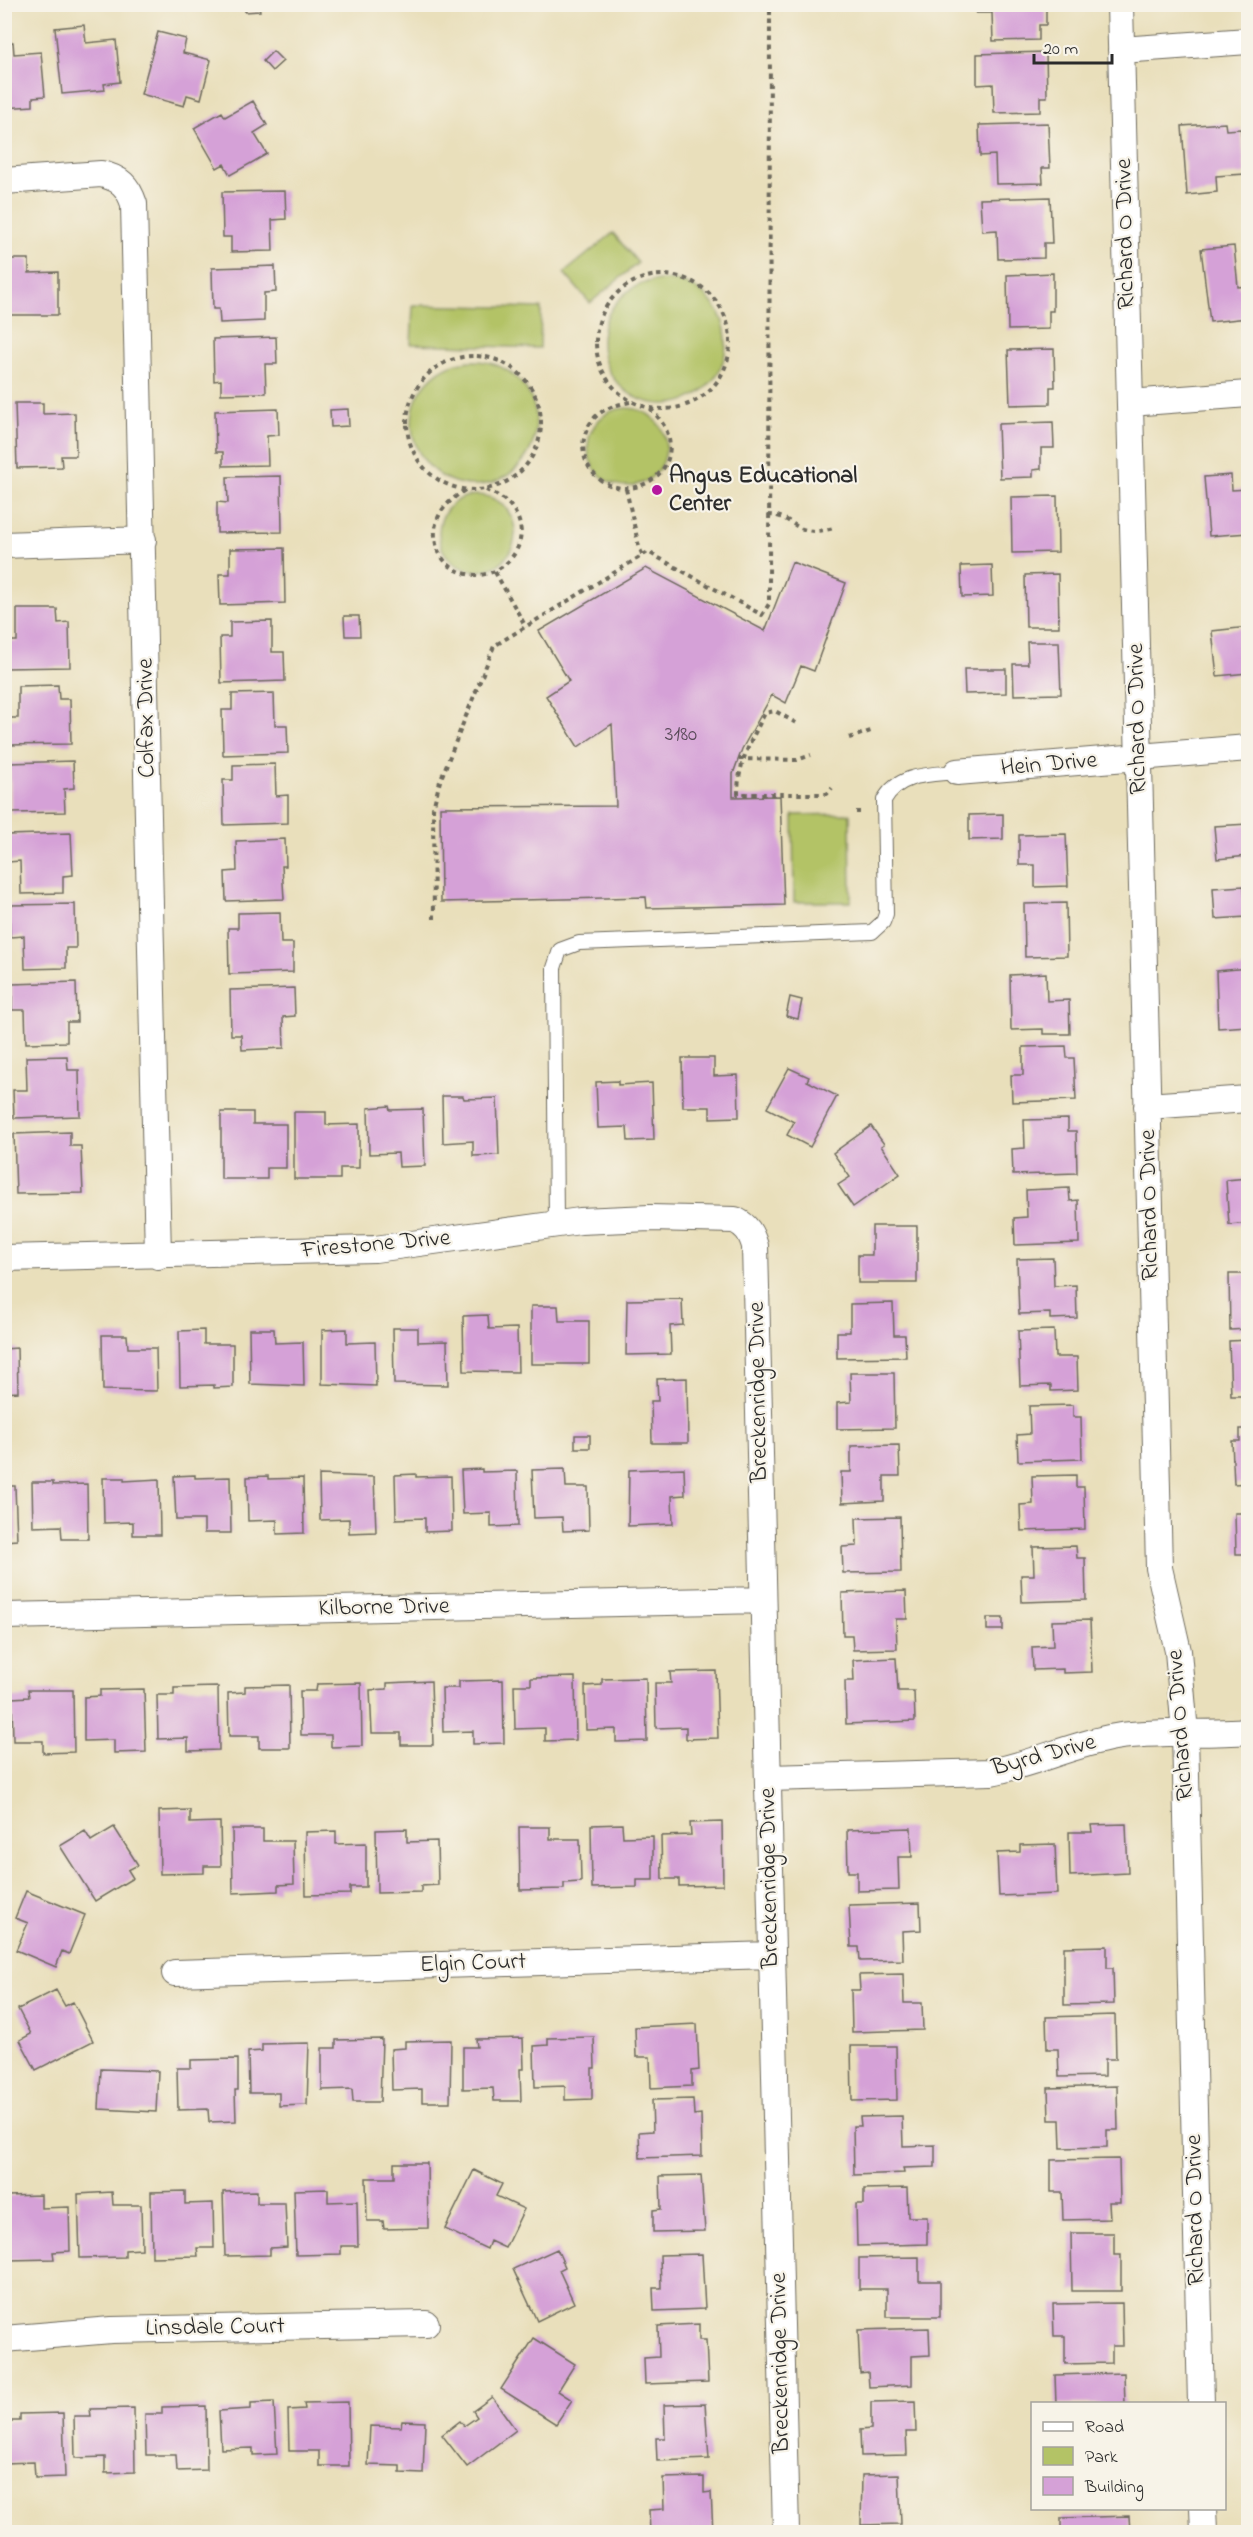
<svg xmlns="http://www.w3.org/2000/svg" width="1253" height="2537" viewBox="0 0 1253 2537" font-family="'Indie Flower',sans-serif">
<style>
.green{fill:#b3c366;stroke:#6f7748;stroke-width:1.5}
.building{fill:#d5a1d7}
.lines{fill:none;stroke-linecap:round;stroke-linejoin:round}
.lane-casing{stroke:#6e6a5d;stroke-width:16}
.street-casing{stroke:#6e6a5d;stroke-width:28}
.path{stroke:#6e6a5d;stroke-width:4;stroke-dasharray:4.5 4.5;stroke-linecap:butt}
.lane{stroke:#fff;stroke-width:14}
.street{stroke:#fff;stroke-width:26}
.poi-dot{fill:#b5179e;stroke:#f7f3e8;stroke-width:2}
.labels{text-anchor:middle;dominant-baseline:central;stroke-width:4.5;stroke-linejoin:round;paint-order:stroke}
.number-label{font-size:21px;fill:#564856}
.street-label{font-size:24px;fill:#2b2b2b;stroke:#f7f3e8}
.poi-label{font-size:24px;font-weight:bold;fill:#2b2b2b;stroke:#f7f3e8;text-anchor:start}
</style>
<rect width="100%" height="100%" fill="#f7f3e8"/>
<filter id="ink" filterUnits="userSpaceOnUse"><feTurbulence type="fractalNoise" baseFrequency=".0167" numOctaves="2"/><feDisplacementMap in="SourceGraphic" scale="12" xChannelSelector="R" yChannelSelector="G"/><feConvolveMatrix kernelMatrix="1 2 1 2 8 2 1 2 1" color-interpolation-filters="sRGB"/></filter>
<filter id="wash" filterUnits="userSpaceOnUse"><feTurbulence type="fractalNoise" baseFrequency=".008" numOctaves="4" result="noise"/><feDisplacementMap in="SourceGraphic" scale="24" xChannelSelector="R" yChannelSelector="G"/><feGaussianBlur stdDeviation="1.35" result="paint"/><feColorMatrix in="noise" values="0 0 0 0 0 0 0 0 0 0 0 0 0 0 0 0 0 1.4 0 .05"/><feComposite in="paint" operator="in"/></filter>
<g filter="url(#wash)">
<rect width="100%" height="100%" fill="#e9dfbb"/>
<path class="green" d="M613,233L638,263L590,303L564,273Z
M602 342a62 62 0 1 1 124 0a62 62 0 1 1-124 0Z
M413,305L541,308L540,348L411,344Z
M412 423a62 62 0 1 1 124 0a62 62 0 1 1-124 0Z
M588 447a39 39 0 1 1 78 0a39 39 0 1 1-78 0Z
M439 533a38 38 0 1 1 76 0a38 38 0 1 1-76 0Z
M850,814L851,902H794L793,815Z"/>
<g id="blocks">
<path class="building" d="M245,4H259L260,11L245,12Z
M976,4H1046V25H1039V40L993,41L992,13H976Z
M84,25L86,43L116,40L120,82L104,84L105,90L62,94L55,28Z
M158,32L186,39L183,53L211,60L201,99L187,95L184,106L141,94Z
M13,42L14,54L41,52L45,96L33,97V106L4,108V43Z
M273,51L283,61L272,71L263,61Z
M1046,52L1047,97H1040V112L994,113L993,84L977,85V54Z
M253,101L267,125L254,133L267,154L230,175L224,164L217,168L194,128L222,112L225,117Z
M1048,123L1050,168H1042L1043,183L996,184L995,155L980,156L979,125Z
M1225,123L1226,130L1241,129L1245,174L1216,176L1217,192L1187,195L1182,126Z
M285,191L286,219L272,220L273,251L231,252V237H223L222,192Z
M1050,197L1052,243H1044V258L998,259L997,230L982,231L980,199Z
M1234,246L1238,287L1248,286V318L1210,322L1201,249Z
M4,259H29V273L58,272V315H4Z
M275,266L276,292L264,293V321L220,323L219,309H213L212,268Z
M1053,273V311H1049V329L1008,330L1007,275Z
M276,337L277,364H265L266,393L221,394V380L214,381L213,339Z
M1054,349L1055,387H1050V404L1010,405L1008,350Z
M15,403H43V414L75,413L76,456H61L62,467L17,468Z
M278,409L279,435L267,436L268,465L223,466V452H216L215,411Z
M348,409L349,426L331,427L330,410Z
M1053,422L1054,448H1041V469L1033,470V477L1000,478L998,424Z
M1231,475L1232,490L1248,489V533L1209,536L1204,477Z
M281,476L282,532L217,533V502L228,503L227,477Z
M1057,496L1058,552L1012,553L1011,497Z
M284,548L285,603L220,605L219,574H230V549Z
M792,562L846,583L814,671L801,666L786,703L772,695L742,749L733,774V797L780,796L784,905L647,908L646,897L441,902L440,807L616,806L612,724L578,747L546,696L569,681L539,631L646,568L765,631Z
M992,565L993,596L962,597L961,566Z
M1058,574L1059,627H1026L1025,575Z
M17,609H57L58,623L69,622L70,667L5,668L4,641H17Z
M344,616H359L360,636H345Z
M272,621V652H284L285,681L221,683L220,637H230V622Z
M1248,627V673L1217,676L1212,631Z
M1027,642H1059L1061,694L1014,695L1013,664H1028Z
M964,669H1006V693L965,694Z
M58,685L59,699H70L71,744L6,745L5,718H18V686Z
M274,693L275,725H287L288,753L223,755L222,710H232V694Z
M73,761L74,788L64,789L65,812L11,813L10,763Z
M275,764L276,796L288,795V823L224,825L223,780H233V765Z
M1003,814V839L969,840V815Z
M1248,824V856L1217,859L1214,826Z
M71,833L73,875L63,876V893L21,894L20,861L8,862L7,835Z
M1066,834L1068,886L1035,887V865H1019V835Z
M285,839L286,866H282L284,899L226,901L225,872L237,871L236,841Z
M1244,886L1246,917L1215,919L1213,888Z
M1066,903L1067,956L1025,957L1024,904Z
M75,904L76,948H66V968L25,969L24,936L10,937L9,905Z
M280,912L281,943H293V972L229,974L228,928H238V913Z
M1248,968V1026L1218,1028L1216,971Z
M1046,973L1047,1001L1069,1000L1070,1034H1043V1029L1011,1030L1010,975Z
M76,982L77,1022H67V1042L26,1043L25,1010H12V984Z
M294,988L295,1016L283,1017L284,1048L242,1050L241,1035H231L230,990Z
M790,997L802,1000L798,1019L786,1016Z
M1066,1046L1067,1058H1074L1076,1100L1012,1102L1011,1075H1023V1047Z
M67,1056L68,1070H79L80,1116L14,1118L13,1090H27L26,1057Z
M682,1058H714V1076L738,1075L739,1117L710,1118V1107H683Z
M789,1068L809,1077L807,1081L837,1096L810,1147L787,1135L794,1122L767,1108Z
M618,1081V1085L652,1083L654,1140L628,1141L627,1127L598,1128L596,1082Z
M442,1096H463L464,1099L497,1098L499,1155L473,1156V1141L443,1143Z
M389,1106L390,1110L423,1109L425,1166L399,1167L398,1153L369,1154L368,1108Z
M221,1112H253V1124H286V1168H267V1179H221Z
M294,1112H326V1125L359,1124V1168H340V1179H294Z
M1068,1119V1131H1076L1077,1173L1013,1175L1012,1149L1025,1148L1024,1120Z
M871,1126L884,1144L881,1146L900,1174L853,1207L838,1185L850,1177L833,1153Z
M70,1132V1146H81L83,1193L16,1194L14,1134Z
M1248,1178V1223L1229,1225L1226,1180Z
M1069,1188L1070,1201L1078,1200L1079,1243L1015,1245L1014,1218L1027,1217L1026,1190Z
M872,1226H917V1283H858V1255H872Z
M1053,1258L1054,1286L1076,1285L1077,1318L1050,1319V1313L1019,1314L1017,1259Z
M1229,1274H1248V1329L1230,1330Z
M682,1299L683,1325L670,1326L671,1354L626,1355L627,1300Z
M893,1303L894,1335H905L906,1357L837,1358V1332H850V1304Z
M531,1306H558L559,1321H589V1364H531Z
M488,1315L489,1329L517,1328L518,1372L464,1371L463,1316Z
M393,1328H418V1342L447,1341L448,1385L394,1384Z
M249,1329H274L275,1343L303,1342L304,1386L250,1384Z
M347,1329V1343L375,1342L376,1386L322,1384V1330Z
M204,1330V1344H233V1387L214,1388V1385L180,1386L179,1331Z
M1054,1330L1055,1357H1077L1078,1390L1051,1391V1385L1020,1386L1018,1331Z
M102,1335H127L128,1348H156L157,1391L103,1390Z
M1248,1340V1396H1231L1229,1341Z
M17,1348L18,1392L4,1393V1349Z
M850,1373H894L895,1428L837,1429V1403L851,1402Z
M687,1378L688,1443H652L651,1401H658L657,1379Z
M1073,1405V1417H1081L1082,1459L1018,1461L1017,1435L1030,1434L1029,1406Z
M1240,1429H1248V1483L1234,1484L1232,1441H1240Z
M575,1435H590V1448H575Z
M899,1445L900,1476H884V1501L842,1503L841,1472H851V1446Z
M684,1468L685,1495L672,1496L673,1524L628,1526L629,1470Z
M482,1469V1472L517,1471L518,1526L491,1527V1513L463,1514L461,1470Z
M565,1469L566,1487H588L589,1530L563,1531L562,1517L534,1518L532,1470Z
M416,1474V1477L451,1476L452,1531L425,1532V1518L396,1519L395,1475Z
M195,1475V1478L230,1477L231,1533H204V1520H176L174,1476Z
M319,1475L374,1477L376,1532L349,1533V1519L320,1520Z
M1076,1475V1487H1084L1085,1529L1021,1531L1020,1505L1033,1504L1032,1476Z
M268,1476V1479L303,1478L304,1533L277,1534V1520L248,1521L247,1477Z
M103,1478H124V1481L159,1479L160,1535H133V1522L104,1523Z
M32,1482H53V1485L87,1484L88,1539H62L61,1526L33,1527Z
M4,1486H15L17,1540L4,1541Z
M1245,1498H1248V1554H1236L1235,1513H1245Z
M900,1517L901,1572L843,1573L842,1547L857,1546L856,1518Z
M1076,1546L1077,1558H1085L1086,1600L1022,1602L1021,1575H1034L1033,1547Z
M906,1591L907,1619H896L897,1649L853,1650L852,1635H843L842,1593Z
M987,1618H1003V1630H987Z
M1090,1620L1092,1672L1063,1673V1669L1033,1670L1032,1647L1053,1646L1052,1621Z
M896,1658L898,1691H914L915,1721L846,1724L845,1681H854L853,1660Z
M716,1671L718,1738L686,1739V1727L656,1728L655,1683H671L670,1672Z
M575,1677L576,1740L545,1741V1728L515,1729L514,1685H531V1678Z
M646,1678L647,1741L616,1742V1729L586,1730L585,1686L602,1685V1679Z
M503,1680L504,1743L473,1744V1731L443,1732L442,1688H459V1681Z
M431,1681L433,1745H401V1733H372L370,1690L387,1689V1683Z
M361,1683L362,1746L331,1747V1735H301L300,1691H316L317,1684Z
M289,1685L290,1748H259V1736H229L228,1693L245,1692V1686Z
M218,1687L219,1750L188,1751V1738L158,1739L157,1695H174V1688Z
M144,1689L146,1752L114,1753V1740L84,1741V1697L100,1696V1690Z
M28,1690H73L74,1752L43,1753V1741H13L12,1698L29,1697Z
M190,1810V1823L220,1822L221,1866H204V1873L160,1874L159,1811Z
M722,1822L723,1885L679,1886V1879H662L661,1836L691,1835L690,1823Z
M622,1824L623,1837L653,1836V1880H637V1887L592,1888L591,1825Z
M1126,1824L1128,1873L1070,1876L1069,1832H1092L1091,1825Z
M114,1827L138,1865L128,1870L133,1878L95,1901L60,1846L85,1831L91,1841Z
M519,1827H550V1839H580L581,1882L564,1883V1889L520,1890Z
M911,1828L912,1857H898L899,1890L857,1891V1872H848L847,1830Z
M232,1829H263V1841H293L294,1884L278,1885V1891L233,1893Z
M407,1829V1842L437,1841L438,1885L421,1886V1892L377,1893L376,1830Z
M336,1831V1844L366,1843V1887H350V1894L306,1895L305,1832Z
M1055,1844L1057,1894L999,1896L997,1853L1020,1852V1845Z
M26,1891L85,1915L69,1954L62,1951L56,1967L16,1950L28,1923L15,1918Z
M920,1903L921,1930L902,1931L903,1960L860,1961L859,1947H851L849,1905Z
M1107,1946V1968H1113L1114,2004L1064,2005V1947Z
M903,1974L904,2003H922L923,2030L852,2032L851,1990H860L859,1975Z
M56,1990L65,2006L73,2002L93,2041L36,2070L20,2040L31,2034L18,2009Z
M1115,2015L1116,2059H1105V2076L1059,2077L1058,2049H1047L1046,2017Z
M697,2024L699,2070L692,2071V2086L651,2088L650,2057H636L635,2027Z
M594,2037L595,2068H592V2099L565,2100V2086L535,2087L534,2046L548,2045V2038Z
M523,2038L524,2069H520L521,2101H494L493,2088L463,2089V2047H477L476,2039Z
M382,2039L380,2102H353L352,2089L322,2090V2048H336V2040Z
M451,2040L450,2102H422V2089L392,2090L391,2049L405,2048V2041Z
M309,2043L307,2105L279,2106V2093H249L248,2052L262,2051V2044Z
M851,2046H896L897,2100L852,2101Z
M238,2059V2090H235L236,2121L209,2122L208,2109L178,2110L177,2068H191V2060Z
M101,2069L158,2071L156,2112L99,2109Z
M1117,2086L1118,2130H1107V2147L1061,2148L1060,2120H1049L1048,2088Z
M693,2099L694,2115L701,2114L702,2156L640,2158L639,2132L653,2131L652,2100Z
M902,2116L903,2146L935,2145V2167L903,2168L904,2173L854,2175L853,2126H861L860,2117Z
M1119,2159L1120,2202H1109L1110,2219L1063,2220L1062,2192H1051V2160Z
M394,2163H427L428,2228L384,2229L383,2221H367L366,2178H394Z
M474,2170L502,2184L496,2196L524,2209L505,2248L490,2241L487,2249L445,2229Z
M701,2175L705,2231L653,2232V2210L661,2209L660,2176Z
M907,2188L908,2217H927V2244L857,2246L856,2204H864V2189Z
M328,2189V2202L357,2201L358,2246H341V2254L296,2255L294,2190Z
M185,2191V2204L213,2203L214,2248H197L198,2256L152,2257L151,2192Z
M257,2191V2203H285L287,2247L270,2248V2255L225,2256L223,2192Z
M112,2192L113,2205H141L142,2249L125,2250V2257L80,2258L78,2194Z
M41,2195V2208L69,2207L70,2251L53,2252L54,2259L8,2260L7,2196Z
M1071,2233H1114V2255H1121V2291H1072Z
M557,2249L565,2267L559,2270L574,2303L537,2321L513,2269Z
M702,2254L705,2309L654,2311L653,2288H661L660,2255Z
M919,2257V2281H940V2317H887V2289H859V2258Z
M1122,2303L1123,2346H1112V2363L1065,2364V2336H1054L1053,2304Z
M699,2324V2340H706L708,2382L645,2384L644,2358L659,2357L658,2326Z
M929,2328L930,2355L912,2356V2385L869,2387L868,2372L860,2373L858,2330Z
M534,2338L575,2364L558,2391L572,2400L556,2424L501,2389Z
M1124,2373L1125,2404H1056L1055,2375Z
M492,2397L516,2430L467,2467L442,2435L460,2421L464,2426L477,2417L473,2411Z
M915,2401L916,2432H906L907,2455L861,2456L860,2430L871,2429V2402Z
M274,2402L277,2454L253,2455V2448L221,2449L219,2411L251,2409V2403Z
M348,2402L349,2466H319V2451H289L288,2410L305,2409L304,2403Z
M705,2404L709,2459L657,2461L656,2438H665L664,2405Z
M206,2406L207,2470L177,2471L176,2455H146L145,2414H162V2407Z
M134,2408L135,2472L105,2473V2457L75,2458L74,2416H91L90,2409Z
M63,2413L65,2477L35,2478L34,2462L4,2463V2421H20V2414Z
M402,2421L425,2422L423,2474L400,2473V2466L368,2465L370,2426L401,2427Z
M899,2474L901,2524L861,2525L862,2475Z
M704,2477V2493L711,2492L713,2532H650L649,2510L664,2509L663,2478Z
M1129,2516L1130,2532H1061V2518Z"/>
</g>
</g>
<g filter="url(#ink)">
<use href="#blocks" fill-opacity="0" stroke="#6e6a5d" stroke-width="1.5"/>
<g class="lines">
<g class="lane-casing">
<path id="lane" d="M556,1224L554,968L560,950L579,943L872,932L883,922L886,914L884,800C899,773 929,775 957,772"/>
</g>
<g class="street-casing">
<path id="street" d="M1120,4L1159,1568L1178,1651L1185,1733L1201,2404
M1121,50L1248,41
M4,181L101,174C120,178 128,186 134,204L158,1256
M1130,403L1248,394
M4,545L143,540
M957,772L1248,748
M1147,1106L1248,1099
M4,1258L375,1249L580,1221L650,1218L735,1220C747,1226 751,1233 755,1246L786,2532
M4,1616L763,1600
M768,1778L991,1772C1033,1764 1073,1744 1115,1737C1159,1730 1204,1735 1248,1731
M175,1973L772,1955
M4,2339L111,2330L426,2324
M1203,2508L1204,2532"/>
</g>
<path class="path" d="M596 342a67 67 0 1 1 134 0a67 67 0 1 1-134 0Z
M407 423a67 67 0 1 1 134 0a67 67 0 1 1-134 0Z
M630,402C609,406 591,413 585,435C581,447 584,461 591,470C618,508 681,481 668,435C665,424 657,416 650,408
M626,489L639,547L643,556
M465,490C447,502 433,515 435,538C436,550 443,562 453,568C492,593 541,546 512,508C506,499 495,494 486,490
M768,515C796,515 792,539 834,528
M495,572L526,627
M796,723L775,711L765,713C751,741 738,762 738,794H827L832,788
M849,738L874,730
M739,759L797,760L811,755
M856,812H860
M434,919L433,808L440,781L494,646L648,552L762,615L769,604L770,4"/>
<use href="#lane" class="lane"/>
<use href="#street" class="street"/>
</g>
</g>
<circle class="poi-dot" cx="657" cy="490" r="6"/>
<g class="labels">
<g class="number-label">
<text x="681" y="735">3180</text>
</g>
<g class="street-label">
<text transform="translate(1126 234) rotate(-91)">Richard O Drive</text>
<text transform="translate(147 718) rotate(-91)">Colfax Drive</text>
<text transform="translate(1138 719) rotate(-91)">Richard O Drive</text>
<text transform="translate(1049 765) rotate(-5)">Hein Drive</text>
<text transform="translate(1150 1205) rotate(-91)">Richard O Drive</text>
<text transform="translate(376 1245) rotate(-5)">Firestone Drive</text>
<text transform="translate(759 1392) rotate(-91)">Breckenridge Drive</text>
<text transform="translate(384 1608) rotate(-1)">Kilborne Drive</text>
<text transform="translate(1181 1725) rotate(-94)">Richard O Drive</text>
<text transform="translate(1044 1756) rotate(-15)">Byrd Drive</text>
<text transform="translate(770 1878) rotate(-91)">Breckenridge Drive</text>
<text transform="translate(473 1964) rotate(-2)">Elgin Court</text>
<text transform="translate(1196 2210) rotate(-91)">Richard O Drive</text>
<text transform="translate(215 2328) rotate(-1)">Linsdale Court</text>
<text transform="translate(781 2363) rotate(-91)">Breckenridge Drive</text>
</g>
<g class="poi-label">
<text x="669" y="476">Angus Educational<tspan x="669" dy="28">Center</tspan></text>
</g>
</g>
<rect width="1253" height="2537" fill="none" stroke="#f7f3e8" stroke-width="24"/>
<rect x="1031" y="2402" width="195" height="108" fill="#f7f3e8" stroke="#a5a39c" stroke-width="1.5"/>
<rect x="1043" y="2422" width="30" height="9" fill="#ffffff" stroke="#a5a39c" stroke-width="1.5"/>
<text x="1085" y="2432" font-size="18" fill="#2b2b2b">Road</text>
<rect x="1043" y="2447" width="30" height="18" fill="#b3c366" stroke="#a5a39c" stroke-width="1.5"/>
<text x="1085" y="2462" font-size="18" fill="#2b2b2b">Park</text>
<rect x="1043" y="2477" width="30" height="18" fill="#d5a1d7" stroke="#a5a39c" stroke-width="1.5"/>
<text x="1085" y="2492" font-size="18" fill="#2b2b2b">Building</text>
<path d="M1034 54v9h78v-9" fill="none" stroke="#2b2b2b" stroke-width="3"/>
<text x="1043" y="54" font-size="18" fill="#2b2b2b" stroke="#f7f3e8" stroke-width="4.5" paint-order="stroke">20 m</text>
</svg>
